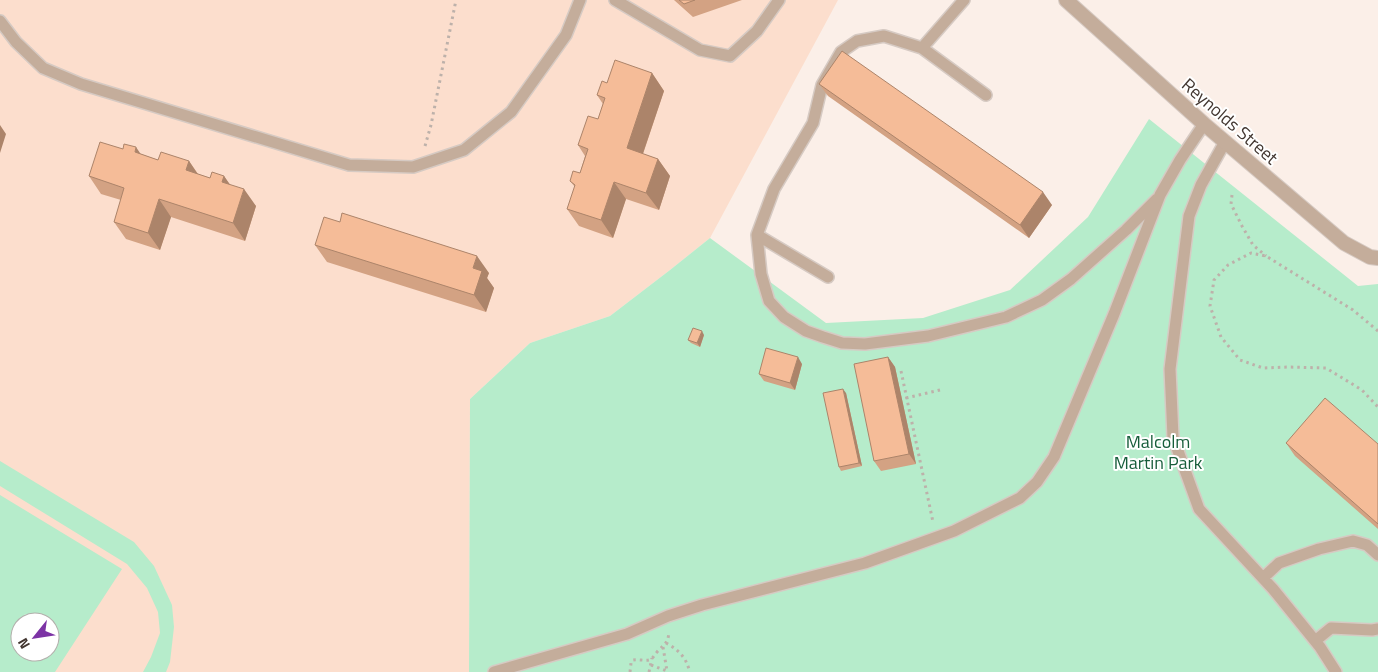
<svg xmlns="http://www.w3.org/2000/svg" width="1378" height="672" viewBox="0 0 1378 672" font-family="'Titillium Web',sans-serif">
<style>
.built{fill:#fcdecd;fill-rule:evenodd}
.green{fill:#b6eccb;fill-rule:evenodd}
.lines{fill:none;stroke-linecap:round;stroke-linejoin:round}
.service-casing{stroke:#d6cac3;stroke-width:14}
.minor-casing{stroke:#d6cac3;stroke-width:16}
.path{stroke:#bdb1aa;stroke-width:3;stroke-dasharray:2.5 4;stroke-linecap:butt}
.service{stroke:#c4ad9b;stroke-width:11}
.minor{stroke:#c4ad9b;stroke-width:14}
.wall{fill:#d3a283}
.shaded-wall{fill:#ac846a}
.building{fill:#f5bc98;stroke:#ac846a}
.labels{text-anchor:middle;dominant-baseline:central;stroke-width:4;stroke-linejoin:round;paint-order:stroke}
.street-label{font-size:18px;fill:#423630;stroke:#fff}
.park-label{font-size:18px;fill:#165d3a;stroke:#fff}
</style>
<rect width="100%" height="100%" fill="#fbefe8"/>
<path class="built" d="M0,0H838L710,238L670,270L610,316L530,343L470,399L469,672H0ZM20,622H50V652H20Z"/>
<path class="green" d="M1149,119L1358,286L1378,284V672H469L470,399L530,343L610,316L670,270L710,238L826,323L923,318L1010,290L1088,217Z
M0,461L134,542L154,566L172,605L174,627L170,662L166,672H143L151,657L160,633L158,612L147,588L127,564L0,486Z
M0,495L122,569L55,672H0ZM20,622H50V652H20Z"/>
<g class="lines">
<g class="service-casing">
<path id="service" d="M615,0L700,50L730,56L757,31L779,0
M964,0L922,48L884,36L857,41L841,52L822,85L813,123L774,189L757,235L761,274L769,301L784,317L806,331L823,337L842,343L865,344L928,336L1006,317L1042,300L1071,279L1126,230L1157,199
M0,21L16,42L43,68L81,84L349,165L413,167L464,150L511,112L566,35L580,0
M922,48L986,95
M1225,142L1201,185L1189,216L1170,369L1173,437L1199,509L1273,589L1320,647L1336,672
M757,235L828,277
M1263,578L1279,563L1319,549L1353,541L1367,545L1378,555
M1315,641L1331,628L1372,630L1378,629
M494,672L627,634L668,616L702,605L865,563L954,531L1020,498L1037,482L1054,457L1114,314L1160,195L1180,160L1204,124"/>
</g>
<g class="minor-casing">
<path id="minor" d="M1066,0L1204,124L1344,243L1370,257L1378,258"/>
</g>
<path class="path" d="M425,146L431,125L456,0
M1232,195L1231,204L1242,226L1253,245L1266,256
M1378,331L1353,310L1266,256L1251,253L1228,265L1214,280L1210,306L1221,337L1240,360L1263,368L1288,367L1326,368L1362,390L1378,407
M901,371L933,522
M906,398L940,390
M666,643C674,647 684,655 687,664C688,666 689,669 690,672
M651,665L667,671L663,647
M630,672L631,663L633,660C638,659 644,661 649,660C653,659 654,655 657,652C664,644 668,644 669,632
M649,672L652,658"/>
<use href="#service" class="service"/>
<use href="#minor" class="minor"/>
</g>
<path class="wall" d="M674,0H742L693,17Z
M652,73L664,91L643,154L658,159L670,176L659,210L626,199L613,238L579,226L567,209L575,187L570,181L580,173L585,156L578,145L598,119L603,104L597,95L607,83Z
M819,84L1052,205L1029,238L828,96Z
M141,154L158,160L189,161L198,174L210,178L224,176L229,184L256,206L245,241L171,217L160,250L126,239L114,222L121,200L101,194L89,176Z
M315,245L489,273L487,278L494,288L486,312L327,262Z
M704,335L700,347L691,343L688,340Z
M888,357L895,367L916,464L881,471L874,461Z
M802,364L795,390L764,381L759,374Z
M846,393L862,466L841,471L839,467Z
M1286,443L1378,444V529L1295,456Z"/>
<path class="shaded-wall" d="M652,73L664,91L639,165L627,148Z
M0,125L6,134L0,153Z
M136,147L148,165L135,152Z
M658,159L670,176L659,210L646,193Z
M189,161L201,179L186,170Z
M224,176L236,193L222,182Z
M614,182L626,199L613,238L601,220Z
M244,189L256,206L245,241L233,223Z
M1043,192L1052,205L1029,238L1020,225Z
M159,199L171,217L160,250L148,233Z
M477,256L489,273L487,278L494,288L486,312L474,295L473,268Z
M702,331L704,335L700,347L697,343Z
M798,357L802,364L795,390L790,383Z
M888,357L895,367L916,464L909,454Z
M843,389L846,393L862,466L859,463Z"/>
<path class="building" d="M679,0H695L684,4Z
M842,51L1043,192L1020,225L819,84Z
M615,60L652,73L627,148L658,159L646,193L614,182L601,220L567,209L575,185L570,181L573,171L580,173L588,149L578,145L588,116L598,119L605,98L597,95L602,81L607,83Z
M100,142L123,149L124,144L136,147L135,152L158,160L161,152L189,161L186,170L210,178L212,172L224,176L222,182L244,189L233,223L159,199L148,233L114,222L124,188L89,176Z
M342,213L477,256L473,268L482,271L474,295L315,245L324,217L340,222Z
M693,328L702,331L697,343L688,340Z
M766,348L798,357L790,383L759,374Z
M888,357L909,454L874,461L854,364Z
M843,389L859,463L839,467L823,393Z
M1325,398L1378,444V524L1286,443Z"/>
<g class="labels">
<g class="street-label">
<text transform="translate(1230 121) rotate(41)">Reynolds Street</text>
</g>
<g class="park-label">
<text x="1158" y="441">Malcolm<tspan x="1158" dy="21">Martin Park</tspan></text>
</g>
</g>
<g transform="translate(35 637) rotate(240)"><circle r="24" fill="#ffffff" stroke="#b3afac"/>
<path d="M0-4L9 19L0 12L-9 19Z" fill="#7c33a5"/>
<text y="-8" font-size="14" font-weight="bold" text-anchor="middle" fill="#423630">N</text>
</g>
</svg>
